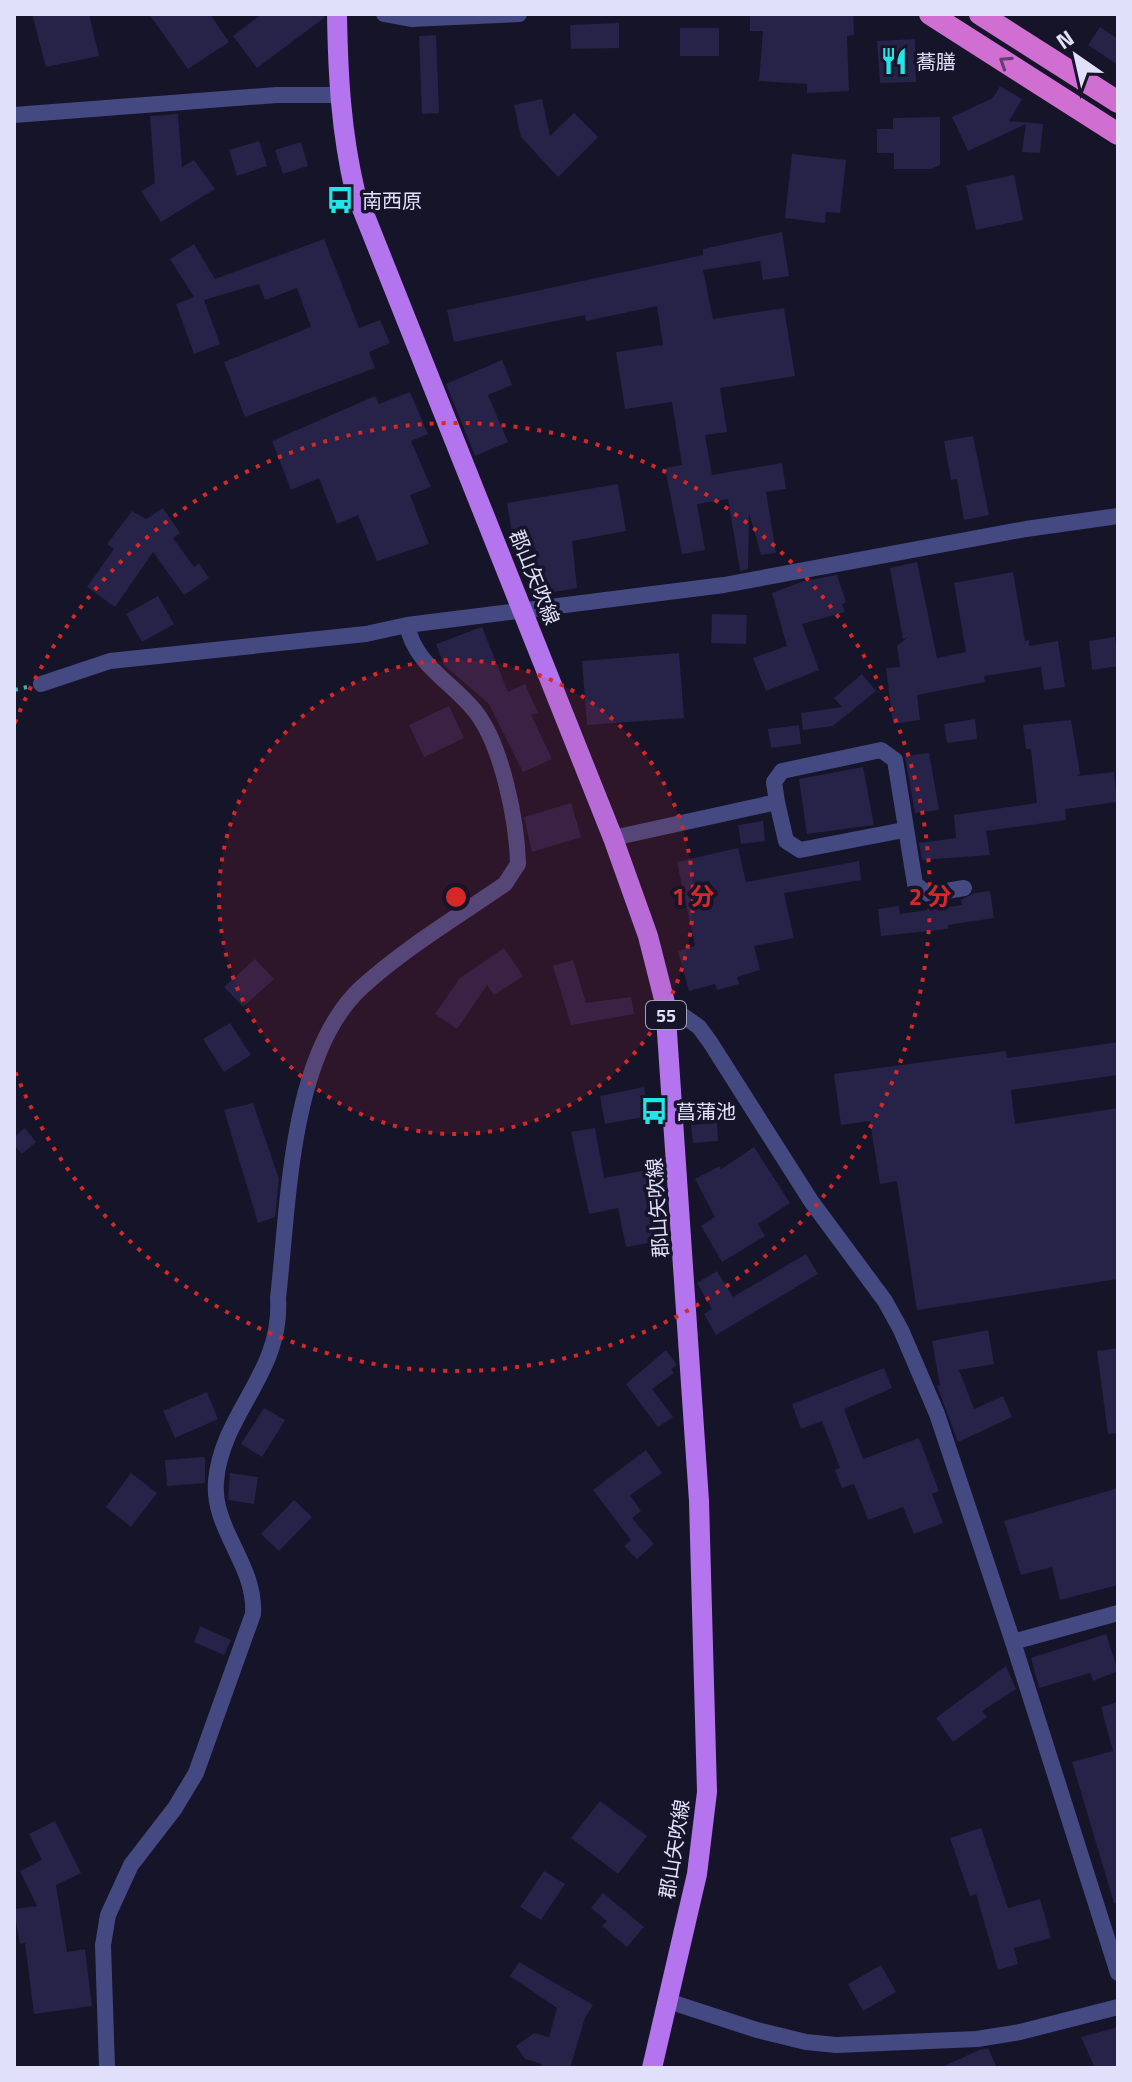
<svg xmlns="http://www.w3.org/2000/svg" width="1132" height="2082" viewBox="0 0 1132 2082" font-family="'Titillium Web','Noto Sans JP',sans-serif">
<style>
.building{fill:#262248}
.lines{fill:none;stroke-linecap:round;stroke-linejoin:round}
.path{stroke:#40af9d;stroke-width:4;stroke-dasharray:4 6;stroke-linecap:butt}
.minor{stroke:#454982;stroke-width:16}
.tertiary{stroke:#454982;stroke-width:16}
.primary{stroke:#b474ee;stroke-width:20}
.trunk{stroke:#d06ed2;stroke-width:22}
.oneway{stroke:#6a3c75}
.ring{fill:none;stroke:#d62828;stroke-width:4;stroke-dasharray:4 8}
.labels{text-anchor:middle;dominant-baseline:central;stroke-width:7;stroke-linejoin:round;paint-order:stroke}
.shield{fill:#161429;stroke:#a3a3bc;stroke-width:2}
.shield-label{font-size:18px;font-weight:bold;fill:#e0e0fb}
.poi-label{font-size:20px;fill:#e0e0fb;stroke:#161429;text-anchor:start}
.street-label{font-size:20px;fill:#e0e0fb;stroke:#161429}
.centre{fill:#d62828;stroke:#161429;stroke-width:4}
.ring-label{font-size:24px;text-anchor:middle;font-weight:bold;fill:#d62828;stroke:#161429;stroke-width:7;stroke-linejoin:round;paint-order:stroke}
</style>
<rect width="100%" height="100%" fill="#161429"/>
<path class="building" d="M32,14H89L99,56L46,67Z
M149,14H210L229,42L188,69Z
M262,14H324V18L257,68L233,36Z
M776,14H853L854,35L847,36L849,91L807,93V84L759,81L763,31H750V16Z
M619,23V48L571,49L570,25Z
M1100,27L1118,39V65L1088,45Z
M680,28H719V56H680Z
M436,35L439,113L422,114L419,36Z
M915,39L916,82L880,83L877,41Z
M1000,86L1022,99L1009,121L1043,124L1040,153L1022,152L1026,124L968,151L952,117L993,98Z
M542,99L550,136L574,113L598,137L558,177L521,137L514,105Z
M178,114L182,167L194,160L215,189L161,222L141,191L155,183L150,116Z
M940,117V165L931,169H894V153H877V129H893V118Z
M259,141L267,166L237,176L229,150Z
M301,142L308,166L283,174L275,150Z
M792,154L846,160L840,213L826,212L825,223L785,218Z
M1014,175L1023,220L976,230L966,185Z
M782,232L789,276L763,280L760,261L703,270L713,319L784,308L795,376L720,388L727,432L705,435L712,475L782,463L786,489L766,492L776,553L761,555L749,513L748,569L740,571L728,499L697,504L705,550L682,554L665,468L682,465L672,402L625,409L616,352L663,345L657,306L586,321L585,315L454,342L447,310L703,255V249Z
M324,239L359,328L380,320L390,343L369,352L375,368L245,417L224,362L311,327L297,288L265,300L259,284L204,300L220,344L194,354L176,304L194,297L170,259L194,244L215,279Z
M502,360L512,385L488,395L508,442L475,456L446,384Z
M410,392L428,434L411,441L431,487L410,495L429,544L377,561L358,515L337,524L319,478L291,490L272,441L375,396L379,404Z
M973,436L989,515L964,520L957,479L951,480L944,441Z
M618,484L626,531L572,541L577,588L543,594L535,547L515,551L507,503Z
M163,508L180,533L173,538L194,567L199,563L209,578L184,595L153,552L115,607L87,587L114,549L107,544L132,511L146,519Z
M917,562L937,658L966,652L954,583L1013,572L1025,641L1029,640V646L1058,641L1065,687L1044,690L1041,667L984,676L985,682L917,695L920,720L893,724L886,668L900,667L897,646L908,637L903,639L890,568Z
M837,575L846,602L842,604L845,612L802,624L819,670L766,691L753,658L787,646L772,593L804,581Z
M158,596L174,624L142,642L126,614Z
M712,614L747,615L746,644L711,643Z
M482,627L508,692L525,684L538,713L531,715L552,759L523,772L489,704L444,665L436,644Z
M1115,637L1118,666L1092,670L1089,641Z
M679,653L684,718L587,725L582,661Z
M862,674L876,691L833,726L803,730L801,713L842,707L834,698Z
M449,706L464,738L424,757L409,725Z
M975,719L977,739L947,743L944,724Z
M1071,720L1080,774L1077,776L1114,772L1117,802L1065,809L1066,820L986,831L990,855L922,860L919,843L956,838L954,815L1037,803L1031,749H1026L1023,725Z
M799,725L801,744L771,748L768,729Z
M929,753L939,810L915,813L905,756Z
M863,767L874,825L807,834L799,779Z
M571,803L581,837L532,852L524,817Z
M763,821L765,841L741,844L738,825Z
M738,848L746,882L859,861L861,880L784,893L794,938L754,946L760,970L737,977L739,984L717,990L715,984L689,991L678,951L695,946L677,862Z
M990,891L994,918L948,925V929L881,936L878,909L899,906L900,914L962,905L961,900L974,893Z
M504,948L523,976L494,995L487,985L457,1029L435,1014L460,978Z
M255,959L274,979L243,1007L224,987Z
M573,960L586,1003L631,997L634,1014L571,1025L553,966Z
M230,1023L251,1055L224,1072L203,1039Z
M1118,1042V1075L1011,1090L1015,1124L1118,1108V1279L917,1310L897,1181L880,1184L870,1121L841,1125L834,1074L1006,1051L1007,1058Z
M644,1087L649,1116L605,1124L600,1096Z
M253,1103L279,1179L275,1217L258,1223L224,1110Z
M717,1123L718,1141L693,1143L691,1125Z
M25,1128L36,1142L22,1154L14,1145V1137Z
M595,1128L604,1178L658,1168L663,1196L658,1197L666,1240L626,1247L618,1208L589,1214L571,1132Z
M754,1147L790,1203L758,1224L765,1236L722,1262L701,1226L715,1217L695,1179L720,1166V1170Z
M806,1254L818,1274L716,1335L704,1314L712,1309L697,1283L717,1271L733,1297Z
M988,1330L994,1364L959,1370L974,1409L1003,1396L1012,1417L958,1442L937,1386L940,1385L932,1341Z
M1118,1348V1433L1108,1434L1097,1351Z
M666,1350L677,1365L671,1369L674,1373L652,1389L673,1417L658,1427L626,1384Z
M884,1368L892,1388L844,1409L863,1459L919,1438L939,1491L932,1494L943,1523L914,1534L903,1507L868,1520L854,1484L842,1488L835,1470L840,1468L822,1421L801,1429L792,1404Z
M207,1392L218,1419L175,1438L163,1411Z
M264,1408L285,1420L262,1457L241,1444Z
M646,1450L662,1473L630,1495L641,1511L632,1518L654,1544L637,1559L624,1546L631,1540L593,1490Z
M205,1457V1483L167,1486L165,1460Z
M131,1473L157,1493L131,1527L106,1507Z
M230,1473L258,1477L254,1504L228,1500Z
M1118,1488V1585L1060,1600L1052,1567L1021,1575L1004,1521Z
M294,1500L312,1517L279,1551L261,1534Z
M200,1626L231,1640L224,1655L194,1642Z
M1106,1634L1118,1671L1093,1681L1090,1673L1039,1688L1031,1658Z
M1006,1666L1016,1689L982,1711L987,1717L953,1742L936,1718Z
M1118,1702V1903H1114L1072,1762L1113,1751L1101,1707Z
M600,1801L647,1836L618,1874L571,1838Z
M55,1821L81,1873L56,1885L67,1952L85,1949L92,2006L34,2014L25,1943L20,1944L14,1909L37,1906L20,1871L42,1860L29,1834Z
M981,1828L1008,1908L1040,1899L1051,1938L1014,1948L1018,1964L998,1970L976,1894L970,1896L950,1838Z
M544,1871L565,1884L541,1920L520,1907Z
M603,1893L644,1927L627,1947L602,1926L607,1921L591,1908Z
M519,1962L593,2005L585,2018L570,2068H540L542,2064L525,2059L516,2046L534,2033L549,2037L557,2008L510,1976Z
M881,1965L896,1992L863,2011L848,1984Z
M1118,2027V2068H1095L1081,2037Z
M988,2048L997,2068H940L979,2050Z"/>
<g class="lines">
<path class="path" d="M14,690L27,687"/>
<path class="minor" d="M384,14L411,19L519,14
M41,684L110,661L366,634L407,625L724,585L1026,529L1118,516
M777,802L774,782L782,771L881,750L895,760L915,884L928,894L964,888
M613,838L777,802L786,841L800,850L904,830
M1013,1642L1118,1973
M107,2068L103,1945L108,1915L131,1865L175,1808L196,1773L253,1614C256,1564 212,1530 216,1481C222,1412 283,1373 278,1298C289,1204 289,1054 362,987C405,948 457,917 505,884L518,864C517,821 502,745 475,711C451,681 415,665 407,625"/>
<path class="tertiary" d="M14,115L277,95H338
M665,1003L699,1027L710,1042L811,1201L885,1301L901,1330L937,1414L1013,1642L1118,1613
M668,2001L757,2030L806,2042L836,2045L977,2039L1020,2032L1118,2007"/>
<path class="primary" d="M337,14C338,75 341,132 355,191L613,838L648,936L665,1003L699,1501L707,1792L697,1874L652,2068"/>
<path class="trunk" d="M930,14L1118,134
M980,14L1118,102"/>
</g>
<defs><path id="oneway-chevron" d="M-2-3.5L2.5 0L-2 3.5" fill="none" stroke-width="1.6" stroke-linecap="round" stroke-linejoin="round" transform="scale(2)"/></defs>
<use class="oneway" href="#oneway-chevron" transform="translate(1005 62) rotate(-147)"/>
<circle cx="456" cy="897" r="237" fill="#d62828" fill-opacity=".12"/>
<g class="ring">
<circle cx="456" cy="897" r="237"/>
<path d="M15 723A474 474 0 1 1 15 1071"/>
</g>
<defs>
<g id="restaurant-bare" transform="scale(2.16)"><path d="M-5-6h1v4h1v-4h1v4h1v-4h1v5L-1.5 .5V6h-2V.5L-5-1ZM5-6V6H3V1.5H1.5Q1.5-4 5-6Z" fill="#23e5e5" stroke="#161429" stroke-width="2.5" paint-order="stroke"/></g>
<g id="bus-bare" transform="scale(2.16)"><path d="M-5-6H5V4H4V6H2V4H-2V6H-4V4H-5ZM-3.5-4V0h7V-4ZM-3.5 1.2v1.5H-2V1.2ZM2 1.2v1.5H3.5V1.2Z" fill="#23e5e5" stroke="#161429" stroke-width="2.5" paint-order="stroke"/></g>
</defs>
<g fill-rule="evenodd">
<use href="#restaurant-bare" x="894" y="61"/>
<use href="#bus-bare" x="340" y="200"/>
<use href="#bus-bare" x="654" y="1111"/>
</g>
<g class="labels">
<rect class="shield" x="646" y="1001" width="40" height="28" rx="6"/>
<g class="shield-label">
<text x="666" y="1015">55</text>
</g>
<g class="poi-label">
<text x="916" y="61">蕎膳</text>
<text x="362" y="200">南西原</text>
<text x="676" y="1111">菖蒲池</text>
</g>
<g class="street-label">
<text transform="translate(535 577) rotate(68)">郡山矢吹線</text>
<text transform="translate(657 1208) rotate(-94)">郡山矢吹線</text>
<text transform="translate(674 1849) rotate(-81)">郡山矢吹線</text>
</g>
</g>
<circle cx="456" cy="897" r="12" class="centre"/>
<g class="ring-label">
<text x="693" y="905">1 分</text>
<text x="930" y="905">2 分</text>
</g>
<rect width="1132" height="2082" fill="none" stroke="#e0e0fb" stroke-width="32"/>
<g transform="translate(1076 56) rotate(326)" stroke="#161429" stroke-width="6" paint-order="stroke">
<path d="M0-6L14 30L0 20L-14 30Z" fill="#e0e0fb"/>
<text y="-12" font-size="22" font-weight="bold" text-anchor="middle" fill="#e0e0fb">N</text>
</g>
</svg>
